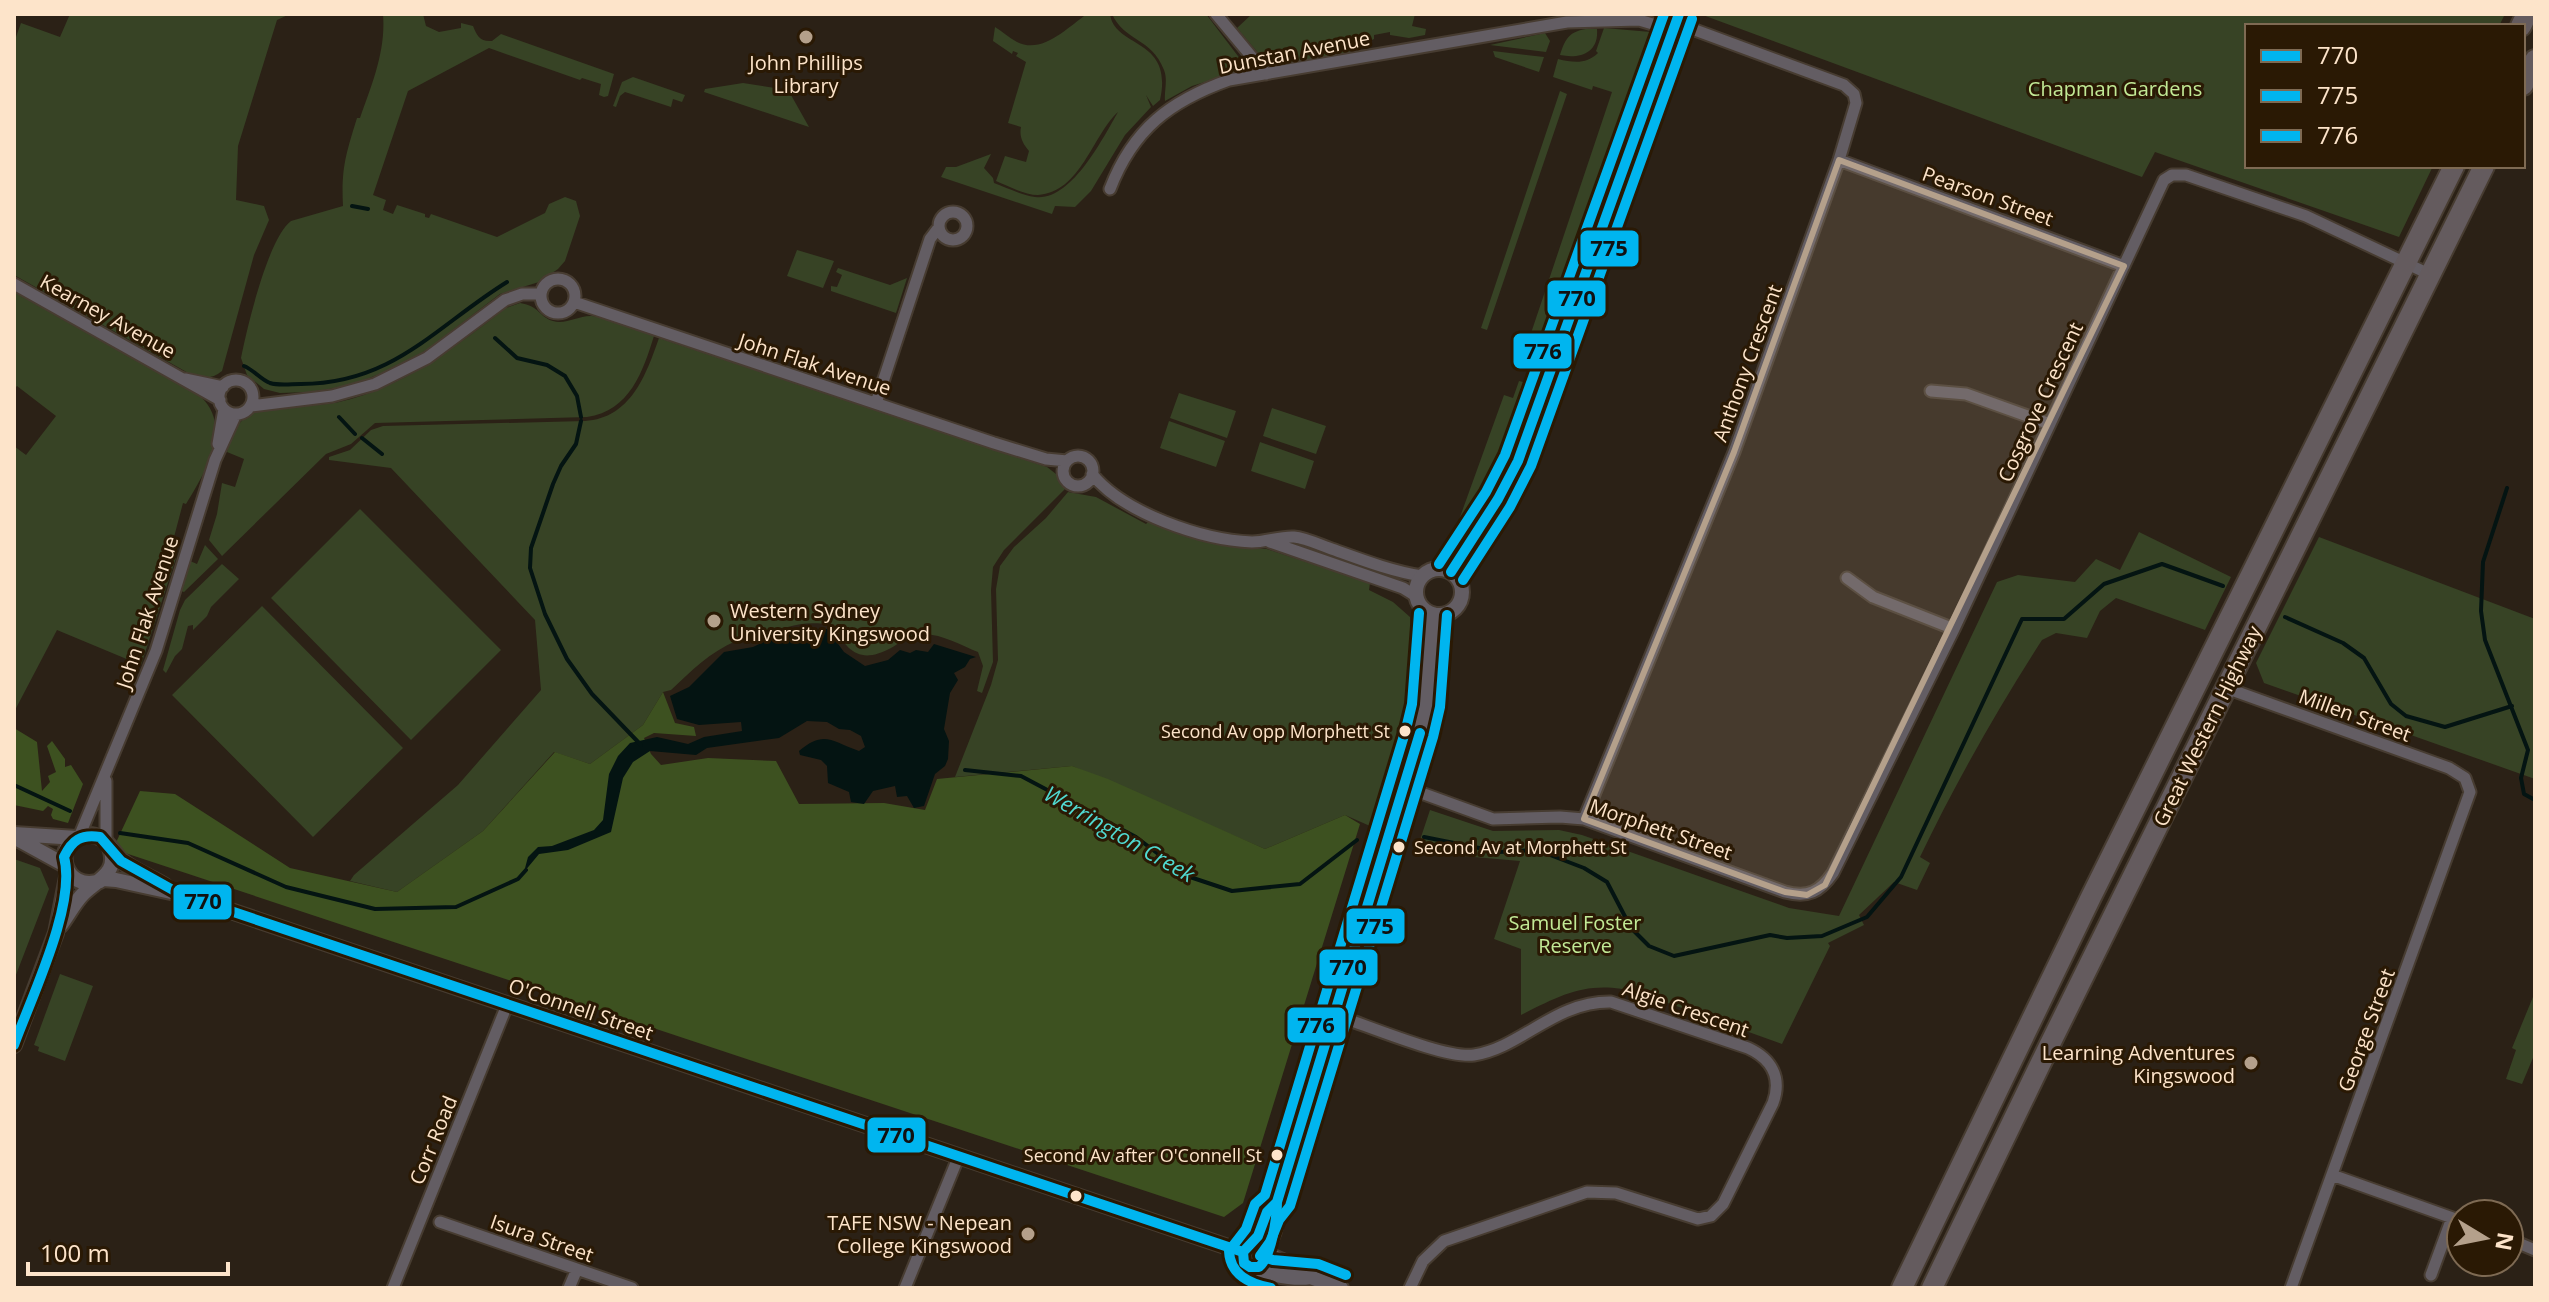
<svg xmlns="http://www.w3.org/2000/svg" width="2549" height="1302" viewBox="0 0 2549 1302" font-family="'Open Sans',sans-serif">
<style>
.green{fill:#374325}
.forest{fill:#3d5120}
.water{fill:#041412}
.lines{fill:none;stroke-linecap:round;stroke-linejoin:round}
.stream{stroke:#041412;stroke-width:4}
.minor-casing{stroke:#473c31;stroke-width:15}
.tertiary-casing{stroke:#473c31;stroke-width:18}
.trunk-casing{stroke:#473c31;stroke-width:24}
.minor{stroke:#635d63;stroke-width:11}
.tertiary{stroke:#635d63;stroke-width:14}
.trunk{stroke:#645b5e;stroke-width:20}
.bus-1-casing{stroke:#2a1904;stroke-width:16}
.bus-2-casing{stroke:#2a1904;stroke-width:16}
.bus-3-casing{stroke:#2a1904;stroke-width:16}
.bus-1{stroke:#00b5ef;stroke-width:10}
.bus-2{stroke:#00b5ef;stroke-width:10}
.bus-3{stroke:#00b5ef;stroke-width:10}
.marked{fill:#b4a08b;fill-opacity:0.2;stroke:#b4a08b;stroke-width:6;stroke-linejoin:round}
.poi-dot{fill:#b4a08b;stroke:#2a1904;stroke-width:3}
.bus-dot{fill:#fde4ca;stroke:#2a1904;stroke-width:3}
.labels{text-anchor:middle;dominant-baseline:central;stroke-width:6;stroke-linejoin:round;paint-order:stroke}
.bus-label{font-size:18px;fill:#fde4ca;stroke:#2a1904;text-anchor:end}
.street-label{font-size:20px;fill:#fde4ca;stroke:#2a1904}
.poi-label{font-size:20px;fill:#fde4ca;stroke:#2a1904;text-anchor:end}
.park-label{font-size:20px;fill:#c2ea96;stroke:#2a1904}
.water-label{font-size:22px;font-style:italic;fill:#50d9d0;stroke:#2a1904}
.line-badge{stroke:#2a1904;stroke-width:3}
.pale-badge-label{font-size:22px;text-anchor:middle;font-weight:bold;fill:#111}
</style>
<rect width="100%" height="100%" fill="#2b2116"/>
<path class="green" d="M70,14H290L277,20L238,146L236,200L264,206L269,220L254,255L222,371C211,380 203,378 190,374L14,275V36L16,37L21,23L60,37Z
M383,14H423L426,26L439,32L461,28V23L473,26C477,36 480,42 492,41L501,34L614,74L608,96L604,97L599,95L601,84L582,78L580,80L489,48L408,91L373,195L386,200L383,210L393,214L397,205L425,214V217L429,218L431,214L497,237L545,213L549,204L565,197L576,201L580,216L565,261L558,269L539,282L500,294L428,349L400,366L349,386L310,392L280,393L264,389L247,375L241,358C247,328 268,238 291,221L343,206C341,168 346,154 357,118H360C372,84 386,51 383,14Z
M1087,14H1110C1115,49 1174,37 1160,100L1153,106L1146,95L1151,107L1125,135L1091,191L1075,207L1055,206L1052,214L941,177L946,167H956L991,154L984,168L993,178L994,183C1007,188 1022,195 1035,197C1071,202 1103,138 1118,112C1092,136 1081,192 1038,195C1025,195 1008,186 996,181L1005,156L1026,162L1029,151C1023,144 1019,137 1021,127L1008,123L1026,62L1016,56L1018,53L1013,51L1012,54L993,41L995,27C1002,31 1009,38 1017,42C1042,55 1068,27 1087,14Z
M1112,14H1206L1244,64L1240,71L1192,86L1165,101C1164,91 1168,80 1164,70C1152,38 1124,41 1112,14Z
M1252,14H1415L1412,26L1426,29L1425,35L1409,38L1390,35V32L1374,35V39L1352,49L1347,54L1274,66L1265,61L1237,28Z
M1700,14H2505L2499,26H2247V166H2433L2399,237L2155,152L2142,177Z
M1604,28L1651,32L1562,294C1556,307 1532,361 1526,367L1530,353L1525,351L1612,92L1593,86L1592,90L1553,77L1558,59C1574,63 1587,64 1598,53L1596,51Z
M1586,29H1597C1599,53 1580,59 1560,55C1565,40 1568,32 1586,29Z
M1545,33L1550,41L1546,52L1490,45Z
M1493,51L1544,57L1539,72L1495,57Z
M633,77L685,95L682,102L673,99L671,107L625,92L620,96L616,107L613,106L622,82Z
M743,83L775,88L791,95L809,127L704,92L705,89Z
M1560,91L1567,94L1487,330L1481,328Z
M797,250L834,261L823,288L787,276Z
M838,268L890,285L907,278L896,313L831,291V286L837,287L842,275L836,272Z
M14,292L201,397C233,427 205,473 186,504L183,503L169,556L176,558L141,665L57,630L14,712V446L26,455L56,416L17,386L14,389Z
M520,303C540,306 539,317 553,321C566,325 579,315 592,316C612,318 635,329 654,336C643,371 630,411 587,417L375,423L351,444L326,454L222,556L209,540L217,514L222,483L235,487L244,459L227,452C231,436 237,420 253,413C279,403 312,408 339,402C405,387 453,348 506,308Z
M659,338L1047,467L1056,474L1066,488L1004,550L993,567L991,590L993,662L982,693L977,691L983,666L978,652C958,644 934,629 912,636C905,638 898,644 891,648C861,664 848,653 833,625C798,619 785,629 754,638C748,640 742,638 736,641C710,652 691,671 671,690L663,692L643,725L590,764L554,752L483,831L397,892L350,881L354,875L458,785L541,690L535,620L391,468L329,460V457L350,450L371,430L383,426L585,421C631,418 646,375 659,338Z
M1519,381L1523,382L1503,453L1491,481L1451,542L1504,395L1513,398Z
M1179,393L1236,411L1227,438L1170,418Z
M1272,408L1326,426L1316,454L1263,436Z
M1169,421L1225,441L1216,467L1160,448Z
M1260,442L1314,461L1305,489L1251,471Z
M1068,492L1096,497L1146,524L1149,521L1164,528L1234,547L1267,549L1370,583L1369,590L1393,602L1410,617L1415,676L1370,826L1345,815L1265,849L1072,766L955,777L991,685L998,660L996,589L1000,566L1014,547L1046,518Z
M360,509L501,650L411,740L271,598Z
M2139,532L2231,577L2205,630L2116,598L2100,611L2087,638L2056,633L2042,640C1997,710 1956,782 1920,857L1930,863L1917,890L1894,882L1859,915L1864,925L1828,943L1830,946L1782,1044L1640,993C1591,979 1564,993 1521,1015V949L1494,939L1520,861L1416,852L1430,810L1493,831L1559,830L1582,835L1789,908L1839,916L1997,582L2018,575L2075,582L2096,559L2120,570Z
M2319,537L2535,619V779L2264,683L2256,663Z
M205,545L218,559L184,592L181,591L190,561L197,564Z
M222,564L239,579L211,607L207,616L193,630V625L188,626L182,649L175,656L166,673L163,670L180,610L185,600Z
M262,606L403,748L313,837L172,695Z
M14,859L40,868L49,889L14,980Z
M60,974L93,986L65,1061L38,1051L39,1047L34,1045Z
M2535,992V1053L2522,1084L2506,1079L2516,1050L2512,1048Z"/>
<path class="forest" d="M663,692L675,723L694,727L696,736L654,733L644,738L651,754L661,765L708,758L776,761L799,804L884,803L925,810L937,779L1072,766L1108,779L1265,849L1345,815L1360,824L1243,1203L1224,1217L113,849L140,791L175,794L290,868L397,892L483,831L555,752L590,764L643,725Z
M14,728L37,742L42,791L50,782L48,776L56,772L47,746L52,741L65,759V767L71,765L83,784L68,823L53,819L51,815L53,809L48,806L43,811L14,805Z"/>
<path class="water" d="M827,629L844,652L865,666L888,660L900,650L910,653L916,650L928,652L934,644L976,657L970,659L965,667L954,673L958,680L950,693L944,729L949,741L948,759L945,766L935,774L924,806L914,808L907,796L897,797L895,786L873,791L864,804L851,802L849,792L828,783L827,766L821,760L800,755L799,751C824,730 831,741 859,751L865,747L861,736L850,730L839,729L827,722L807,721L779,738L707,748L696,755L650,751L633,762L623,778L611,832L568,850L539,854L524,872L528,857L538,847L552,846L594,830L603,820L609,774L618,756L630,743L657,737L688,744L704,737L742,731L741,722L699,725L677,719L670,696L689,687L724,652L753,647L784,632Z"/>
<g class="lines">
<path class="stream" d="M352,206L368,209
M495,338L517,358L547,365L565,376L577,396L581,417
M244,366C254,370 260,379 270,383C279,386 291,384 301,384C393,384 436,326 507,282
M339,417L355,434
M581,421L576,444L561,466L553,484L531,548L530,568L545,614L567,659L592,694L641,745
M362,438L382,454
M2507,488L2483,562L2481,611L2485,640L2528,750L2521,778L2524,794L2535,800
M2285,617L2343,643L2364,658L2391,704L2406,716L2445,727L2512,706
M965,770L1021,776L1136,837L1187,876L1232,891L1300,884L1357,840
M14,785L70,811
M120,833L188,843L286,887L375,909L456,907L518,879L526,870
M1424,837L1499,852L1537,850L1584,868L1607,882L1631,928L1649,946L1674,956L1770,935L1787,938L1822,936L1867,917L1901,877L2022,619H2064L2104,584L2162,564L2223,586"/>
<g class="minor-casing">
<path id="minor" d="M1216,14L1266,74
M1839,160L2124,266
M1110,189C1133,129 1170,101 1229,80L1567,22L1639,20L1673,30
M939 226a14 14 0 1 1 28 0a14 14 0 1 1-28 0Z
M541 296a17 17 0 1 1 34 0a17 17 0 1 1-34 0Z
M14,284L220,400
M574,302L994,443L1046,459L1067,461
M185,379L223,387
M219 397a17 17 0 1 1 34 0a17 17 0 1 1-34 0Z
M1931,391L1966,394L2050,424
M876,403L930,239L939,227
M251,406L332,396L375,384L427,358L505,300L522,294H541
M218,444L224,409
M1063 471a15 15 0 1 1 30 0a15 15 0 1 1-30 0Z
M1092,474C1123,513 1202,540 1252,542C1266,542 1281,536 1294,537C1305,538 1318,544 1329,548C1360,559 1390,571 1422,576
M1270,542L1403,588L1416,596
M1847,578L1873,597L1954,629
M2226,688L2449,768L2465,778L2470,792L2291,1288
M1402,786L1493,819L1560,817L1584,819L1785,892C1808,898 1820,892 1833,873L1954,629L2164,180L2172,175H2186L2306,216L2431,275
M1584,819L1734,452L1839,160L1856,103L1854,94L1844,85L1676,23
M79,837L156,651L215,460L236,414
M106,842V781
M1332,1014C1364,1024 1445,1059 1474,1055C1521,1048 1555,1001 1611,1002L1748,1048C1772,1059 1782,1078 1773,1103L1723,1204L1711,1216L1698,1219L1616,1193L1587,1192L1444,1241L1423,1261L1410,1288
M2332,1175L2461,1221
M440,1222L632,1288
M2509,1239L2535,1250
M2431,1275L2452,1218
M393,1288L507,1005
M569,1288L577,1269
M905,1288L958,1158"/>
</g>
<g class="tertiary-casing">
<path id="tertiary" d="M1416 592a23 23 0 1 1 46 0a23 23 0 1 1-46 0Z
M1451,572L1498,499L1518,461L1679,14
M14,834L77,838
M14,837L65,865
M103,879L116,880L180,894L1243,1252
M100,881C64,893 51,844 82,836C89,834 95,835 101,838C110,843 114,854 122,861C134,871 152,878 165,886
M60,926C68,916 74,903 83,894C98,879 119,873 110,848
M14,1045L56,933L68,872
M1277,1202L1267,1212L1258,1236L1244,1251V1261C1254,1273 1294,1280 1310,1277
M1265,1250C1275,1234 1278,1220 1277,1202L1420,733L1426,706L1433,614
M1266,1254L1292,1265L1310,1277L1341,1288"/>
</g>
<g class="trunk-casing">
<path id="trunk" d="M2521,26L2527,14
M2523,85L2535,60
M1902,1288L2091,897L2454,166
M1932,1288L2049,1046L2484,166"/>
</g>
<use href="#minor" class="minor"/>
<use href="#tertiary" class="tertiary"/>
<use href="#trunk" class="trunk"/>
<g class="bus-1-casing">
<path id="bus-1" d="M1451,572L1498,499L1518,461L1679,14
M14,1045C31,998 77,904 64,857C72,840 81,834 100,837L121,861L180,894L1243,1252
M1277,1202C1277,1219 1271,1257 1259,1267H1250L1244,1263L1243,1252L1258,1236L1267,1212Z
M1277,1202L1420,733"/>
</g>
<g class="bus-2-casing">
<path id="bus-2" d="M1463,580L1510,507L1531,466L1692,19
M1346,1275L1318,1264L1273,1260L1260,1256L1270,1242L1279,1220L1290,1206L1433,737L1440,707L1447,615"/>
</g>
<g class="bus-3-casing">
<path id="bus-3" d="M1439,564L1486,492L1505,455L1664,14
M1271,1288C1250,1284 1230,1275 1229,1251L1246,1229L1255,1204L1265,1195L1406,729L1412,704L1419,613"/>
</g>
<use href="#bus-1" class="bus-1"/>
<use href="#bus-2" class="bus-2"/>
<use href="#bus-3" class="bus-3"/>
</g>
<path class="marked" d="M1839,160L2124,266L1825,885L1807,895L1785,892L1584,819L1734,452Z"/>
<g class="poi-dot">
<circle cx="806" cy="37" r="8"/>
<circle cx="714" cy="621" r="8"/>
<circle cx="2251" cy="1063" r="8"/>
<circle cx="1028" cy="1234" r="8"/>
</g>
<g class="bus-dot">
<circle cx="1405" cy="731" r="7"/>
<circle cx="1399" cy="847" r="7"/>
<circle cx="1277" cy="1155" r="7"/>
<circle cx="1076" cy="1196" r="7"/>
</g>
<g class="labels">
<g class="bus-label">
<text x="1390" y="731">Second Av opp Morphett St</text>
<text x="1414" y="847" text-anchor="start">Second Av at Morphett St</text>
<text x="1262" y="1155">Second Av after O'Connell St</text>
</g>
<g class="street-label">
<text transform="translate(1294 52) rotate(-11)">Dunstan Avenue</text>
<text transform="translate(1988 196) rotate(20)">Pearson Street</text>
<text transform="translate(108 316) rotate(29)">Kearney Avenue</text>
<text transform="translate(1747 363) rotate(-70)">Anthony Crescent</text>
<text transform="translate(815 364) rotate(18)">John Flak Avenue</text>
<text transform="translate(2040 402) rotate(-65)">Cosgrove Crescent</text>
<text transform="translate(147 612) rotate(-72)">John Flak Avenue</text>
<text transform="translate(2355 715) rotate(20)">Millen Street</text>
<text transform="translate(2207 726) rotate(-64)">Great Western Highway</text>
<text transform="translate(1661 829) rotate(19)">Morphett Street</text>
<text transform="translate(581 1009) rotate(19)">O'Connell Street</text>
<text transform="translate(1686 1009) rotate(19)">Algie Crescent</text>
<text transform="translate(2366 1030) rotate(-70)">George Street</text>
<text transform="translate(433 1140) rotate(-68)">Corr Road</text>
<text transform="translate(542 1238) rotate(19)">Isura Street</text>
</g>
<g class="poi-label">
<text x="806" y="62" text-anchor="middle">John Phillips<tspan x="806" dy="23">Library</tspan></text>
<text x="730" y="610" text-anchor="start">Western Sydney<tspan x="730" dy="23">University Kingswood</tspan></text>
<text x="2235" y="1052">Learning Adventures<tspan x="2235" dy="23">Kingswood</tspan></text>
<text x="1012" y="1222">TAFE NSW - Nepean<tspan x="1012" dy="23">College Kingswood</tspan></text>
</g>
<g class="park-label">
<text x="2115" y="88">Chapman Gardens</text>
<text x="1575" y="922">Samuel Foster<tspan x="1575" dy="23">Reserve</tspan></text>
</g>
<g class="water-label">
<text transform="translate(1120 833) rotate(30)">Werrington Creek</text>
</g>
</g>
<g class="line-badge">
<rect x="1579" y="229" width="61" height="39" rx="8" fill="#00b5ef"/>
<rect x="1546" y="279" width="61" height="39" rx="8" fill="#00b5ef"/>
<rect x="1512" y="332" width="61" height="38" rx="8" fill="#00b5ef"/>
<rect x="172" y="883" width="61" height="38" rx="8" fill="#00b5ef"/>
<rect x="1345" y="907" width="61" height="38" rx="8" fill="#00b5ef"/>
<rect x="1318" y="948" width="61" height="39" rx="8" fill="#00b5ef"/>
<rect x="1286" y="1006" width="61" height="38" rx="8" fill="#00b5ef"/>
<rect x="866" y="1116" width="61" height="38" rx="8" fill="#00b5ef"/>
</g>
<g class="pale-badge-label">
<text x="1609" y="256">775</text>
<text x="1577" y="306">770</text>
<text x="1543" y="359">776</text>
<text x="203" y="909">770</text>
<text x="1375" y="934">775</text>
<text x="1348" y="975">770</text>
<text x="1316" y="1033">776</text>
<text x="896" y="1143">770</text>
</g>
<rect width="2549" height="1302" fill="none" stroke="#fde4ca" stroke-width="32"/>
<rect x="2245" y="24" width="280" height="144" fill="#2a1904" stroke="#7e6a53" stroke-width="2"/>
<rect x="2261" y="50" width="40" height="12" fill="#00b5ef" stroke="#7e6a53" stroke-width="2"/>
<text x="2317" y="64" font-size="24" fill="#fde4ca">770</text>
<rect x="2261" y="90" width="40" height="12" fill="#00b5ef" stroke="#7e6a53" stroke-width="2"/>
<text x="2317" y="104" font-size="24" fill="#fde4ca">775</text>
<rect x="2261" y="130" width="40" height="12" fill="#00b5ef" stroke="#7e6a53" stroke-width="2"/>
<text x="2317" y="144" font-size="24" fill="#fde4ca">776</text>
<g transform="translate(2485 1238) rotate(100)"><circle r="38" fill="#2a1904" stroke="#7e6a53" stroke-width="2"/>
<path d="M0-6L14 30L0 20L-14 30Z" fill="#b4a08b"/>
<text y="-12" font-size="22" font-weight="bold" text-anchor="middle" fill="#fde4ca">N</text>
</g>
<path d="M28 1262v12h200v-12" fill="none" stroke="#fde4ca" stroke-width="4"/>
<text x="40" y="1262" font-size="24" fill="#fde4ca" stroke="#2a1904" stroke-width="6" paint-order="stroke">100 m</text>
</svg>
